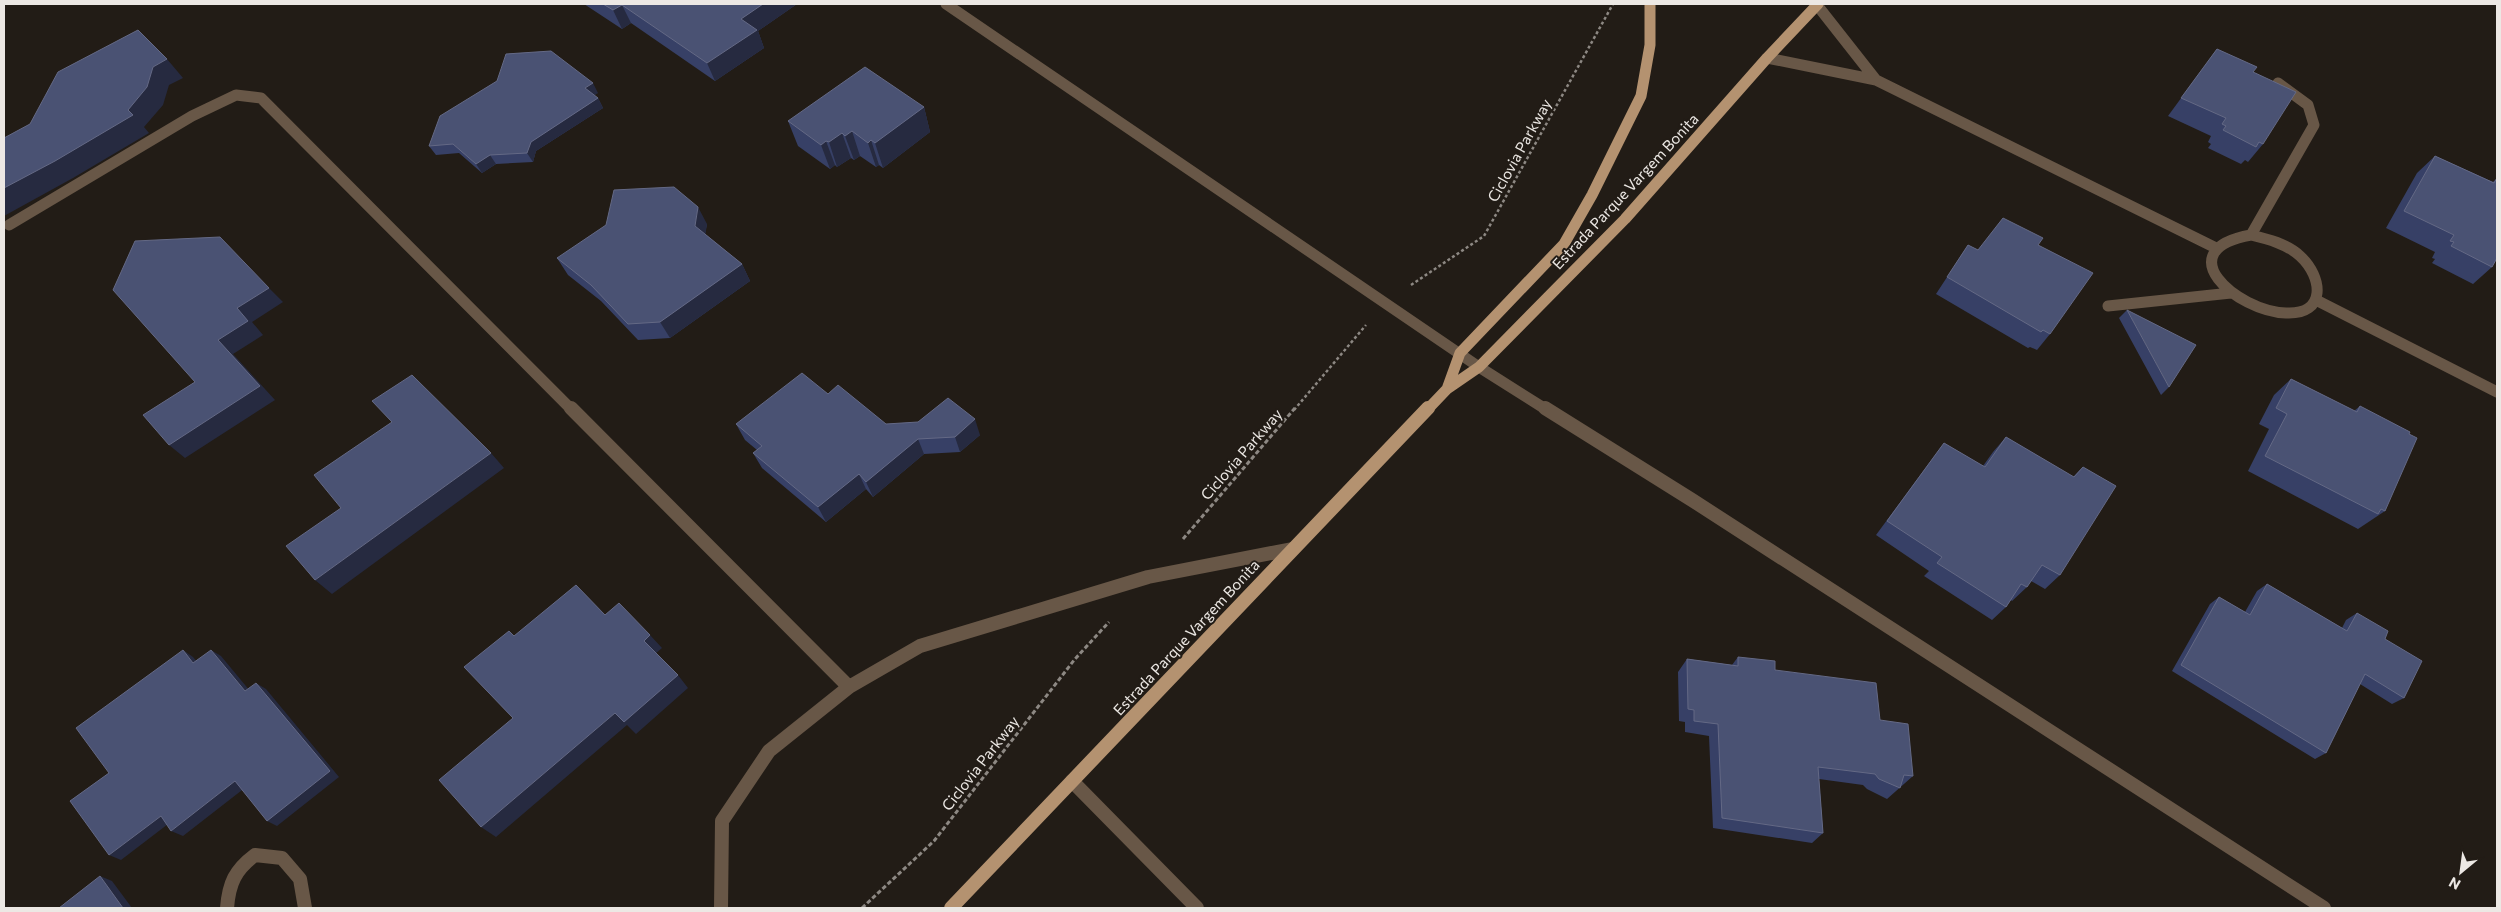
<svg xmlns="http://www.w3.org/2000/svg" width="2501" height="912" viewBox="0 0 2501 912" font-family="Commissioner,sans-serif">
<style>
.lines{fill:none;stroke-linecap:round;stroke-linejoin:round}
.path-far1{stroke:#8d8883;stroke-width:2.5;stroke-dasharray:3 2.5;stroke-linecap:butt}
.path{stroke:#8d8883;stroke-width:3;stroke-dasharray:4.5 2.5;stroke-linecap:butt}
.minor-far1{stroke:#685747;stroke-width:11}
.minor{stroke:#685747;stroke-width:14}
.major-far1{stroke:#b49270;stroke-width:11}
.major{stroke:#b49270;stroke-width:14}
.wall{fill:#374066}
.shaded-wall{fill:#262a40}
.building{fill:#4a5273;stroke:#646985}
.labels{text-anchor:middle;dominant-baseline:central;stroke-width:4;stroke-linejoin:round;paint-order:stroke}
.street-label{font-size:15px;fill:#ece8e4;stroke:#221c16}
</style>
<rect width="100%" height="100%" fill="#221c16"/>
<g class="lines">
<path class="path-far1" d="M1411,285L1484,236L1613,4
M1294,410L1366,325"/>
<path class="path" d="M1183,539L1295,408
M862,908L934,841L1075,659L1109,622"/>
<path class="minor-far1" d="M946,4L1479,367L1547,410
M1817,5L1876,80
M1767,58L1876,80L2216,248
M9,225L192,116L236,95L261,98L572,410
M2251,235C2268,239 2287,244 2300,256C2323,277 2327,315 2286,313C2236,311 2167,250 2251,235Z
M2251,235L2314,125L2308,105L2278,83
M2316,300L2497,392
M2108,306L2231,293"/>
<path class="minor" d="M571,408L849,687L769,751L722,821L721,908
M1545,408L1692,500L2324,908
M849,687L920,646L1148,577L1292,549
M1072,781L1197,908
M227,908C229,883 235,870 255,855L282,858L300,879L305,908"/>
<path class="major-far1" d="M1447,389L1460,353L1564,244L1592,195L1641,96L1650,45V4
M1427,410L1447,389L1479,367L1625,219L1767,58L1818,4"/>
<path class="major" d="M951,908L1428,408"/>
</g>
<path class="wall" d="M584,4H797L758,31L764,48L715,81L631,23L622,29Z
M2217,49L2253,72L2263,144L2248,162L2245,160L2241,164L2208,148L2211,144L2208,142L2211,136L2168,116Z
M598,93L594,95L598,98L603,108L536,151L533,162L496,164L482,173L459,153L436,155L429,146Z
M924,107L930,132L883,168L879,165L876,167L860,156L854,160L851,158L837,167L835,165L830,169L798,146L788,121Z
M2435,156L2493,182L2497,178L2492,267L2473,284L2432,263L2435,259L2432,258L2435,252L2386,228L2417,173Z
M707,224L705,234L742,264L750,281L670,338L638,340L601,301L568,275L557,258Z
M1968,245L1978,250L2038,245L2050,334L2037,350L2030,347L2028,348L1936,294Z
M2127,310L2169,387L2161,395L2119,318Z
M2291,379L2354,411L2360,406L2385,511L2358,529L2248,471L2269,429L2259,424L2274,395Z
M828,394L886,424L980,435L960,452L924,454L873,497L866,489L826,522L762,468L753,453L757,450L745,440L736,424Z
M2006,437L2073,477L2083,467L2060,575L2045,589L2031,581L2027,587L2012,601L2011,600L2006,607L1992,620L1924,576L1929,571L1876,535L1944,443L1983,466L1993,452Z
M2267,584L2342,628L2346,620L2357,613L2385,639L2404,698L2392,704L2360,684L2326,753L2315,759L2172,671L2210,604L2219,597L2245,612L2257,591Z
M1738,657L1775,670L1880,720L1913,776L1887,799L1867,789L1863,785L1819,779L1823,833L1812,843L1713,828L1709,736L1685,732V722L1679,721L1678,672L1687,659L1732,665Z"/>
<path class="shaded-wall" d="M763,4H797L758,31L764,48L715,81L707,63L741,19Z
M622,5L631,23L622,29L613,10Z
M167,59L183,78L169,85L163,105L144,127L149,133L73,178L4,216V188L128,110L153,67Z
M593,83L598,93L590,98L585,88Z
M598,98L603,108L536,151L533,162L527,153L531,142Z
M924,107L930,132L883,168L875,143Z
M852,131L860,156L854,160L845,136Z
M842,133L851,158L837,167L829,142Z
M871,140L879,165L876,167L868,143Z
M826,141L835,165L830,169L821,145Z
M490,155L496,164L482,173L476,164Z
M698,207L707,224L704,244L695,226Z
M742,264L750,281L670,338L660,322Z
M269,288L283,302L252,322L263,335L233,354L275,400L185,458L169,445L218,340L237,308Z
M975,419L980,435L960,452L955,437Z
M918,439L924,454L873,497L866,482Z
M491,453L504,468L332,594L315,580Z
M859,474L866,489L826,522L818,507Z
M650,635L662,648L655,654L644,641Z
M183,650L193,657L203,669L193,663Z
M211,650L221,656L255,697L245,691Z
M678,675L688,688L636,734L627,725L496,837L481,827L615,713Z
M256,683L266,689L339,777L277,826L267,821Z
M235,781L246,787L183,836L171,831Z
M161,816L172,821L121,860L109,855Z
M100,876L112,881L132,908H123Z"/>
<path class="building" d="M603,4H763L741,19L757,30L707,63L622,5L613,10Z
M138,30L167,59L153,67L147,87L128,110L133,115L55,161L4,188V138L30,124L58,72Z
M2217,49L2257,67L2253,72L2296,92L2263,144L2259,142L2256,147L2223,130L2226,126L2222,124L2226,118L2181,98Z
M551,51L593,83L585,88L598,98L531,142L527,153L490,155L476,164L453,144L429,146L440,116L497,81L506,54Z
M865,67L924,107L875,143L871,140L868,143L852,131L845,136L842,133L829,142L826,141L821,145L788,121Z
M2435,156L2494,183L2497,178V258L2492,267L2451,246L2454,242L2450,241L2454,235L2404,211Z
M674,187L698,207L695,226L742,264L660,322L628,324L591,285L557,258L606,225L614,190Z
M2003,218L2043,238L2038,245L2093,273L2050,334L2043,330L2041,332L1947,277L1968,245L1978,250Z
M220,237L269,288L237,308L248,321L218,340L260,386L169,445L143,415L195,382L113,290L135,241Z
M2127,310L2196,345L2169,387Z
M802,373L828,394L838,385L886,424L918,422L948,398L975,419L955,437L918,439L866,482L859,474L818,507L753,453L762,446L736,424Z
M412,375L491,453L315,580L286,546L341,508L314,475L392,422L372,401Z
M2291,379L2357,412L2360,406L2410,432L2409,434L2417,438L2385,511L2381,509L2378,514L2265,456L2287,414L2276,408Z
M2006,437L2074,477L2083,467L2116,486L2060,575L2042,565L2027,587L2021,584L2006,607L1937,563L1942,557L1887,521L1944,443L1985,467Z
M2267,584L2347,631L2357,613L2388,631L2385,639L2422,661L2404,698L2365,674L2326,753L2181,665L2219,597L2250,615Z
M576,585L605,615L619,603L650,635L644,641L678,675L624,722L615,713L481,827L439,780L513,718L464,667L509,631L514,636Z
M183,650L193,663L211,650L245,691L256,683L330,771L267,821L235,781L171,831L161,816L109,855L70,801L109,773L76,728Z
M1738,657L1775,661V670L1876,683L1880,720L1908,724L1913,776L1904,775L1900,788L1879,779L1875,774L1818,767L1823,833L1722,818L1718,724L1694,721V710L1688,709L1687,659L1738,666Z
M100,876L123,908H59Z"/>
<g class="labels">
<g class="street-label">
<text transform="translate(1519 150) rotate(-61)">Ciclovia Parkway</text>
<text transform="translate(1625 191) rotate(-47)">Estrada Parque Vargem Bonita</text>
<text transform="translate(1241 454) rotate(-49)">Ciclovia Parkway</text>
<text transform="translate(1186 637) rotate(-47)">Estrada Parque Vargem Bonita</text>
<text transform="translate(980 763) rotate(-52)">Ciclovia Parkway</text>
</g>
</g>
<rect width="2501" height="912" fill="none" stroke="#ece8e4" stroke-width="10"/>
<g transform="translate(2461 872) rotate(209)" stroke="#221c16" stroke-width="4" paint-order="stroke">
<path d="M0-4L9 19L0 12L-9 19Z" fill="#ece8e4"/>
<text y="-8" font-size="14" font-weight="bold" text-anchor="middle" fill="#ece8e4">N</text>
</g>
</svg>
